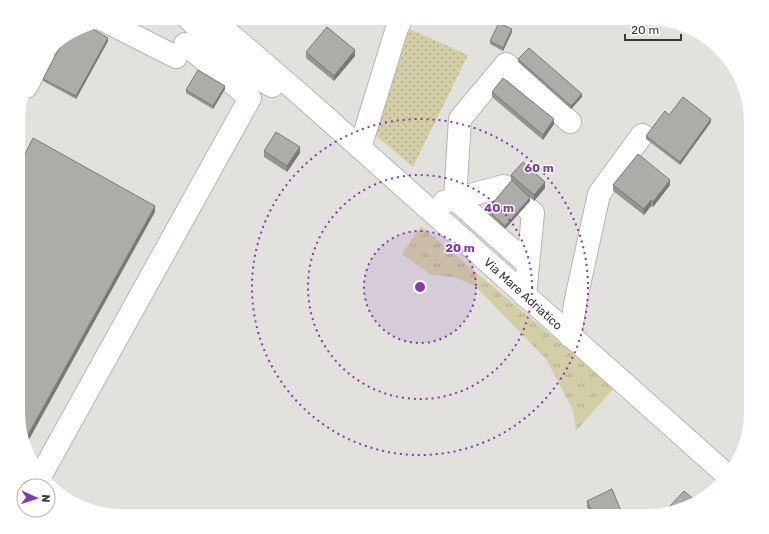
<svg xmlns="http://www.w3.org/2000/svg" width="769" height="534" viewBox="0 0 769 534" font-family="Rubik,sans-serif">
<style>
.grass{fill:url(#grass-tufts)}
.garden{fill:url(#garden-dots)}
.lines{fill:none;stroke-linecap:round;stroke-linejoin:round}
.minor-tunnel{stroke:#c0bfbc;stroke-width:22;stroke-dasharray:22 11;stroke-linecap:butt}
.minor-casing{stroke:#b6b5b2;stroke-width:24}
.major-casing{stroke:#b6b5b2;stroke-width:24}
.minor{stroke:#fff;stroke-width:22}
.major{stroke:#fff;stroke-width:22}
.wall{fill:#949490}
.shaded-wall{fill:#787876}
.building{fill:#acaca8;stroke:#787876}
.ring{fill:none;stroke:#823bad;stroke-width:2;stroke-dasharray:2 4}
.labels{text-anchor:middle;dominant-baseline:central;stroke-width:3;stroke-linejoin:round;paint-order:stroke}
.street-label{font-size:12px;fill:#383836;stroke:#fff}
.centre{fill:#823bad;stroke:#fff;stroke-width:2}
.ring-label{font-size:12px;text-anchor:middle;font-weight:bold;fill:#823bad;stroke:#fff;stroke-width:3;stroke-linejoin:round;paint-order:stroke}
</style>
<defs>
<pattern id="grass-tufts" width="24" height="20" patternUnits="userSpaceOnUse"><rect width="24" height="20" fill="#d4cea7"/><path d="M3 7l-1-3M5 7V3M7 7l1-3M15 17l-1-3M17 17v-4M19 17l1-3" fill="none" stroke="#ada889"/></pattern>
<pattern id="garden-dots" width="8" height="8" patternUnits="userSpaceOnUse"><rect width="8" height="8" fill="#d4cea7"/><path d="M2 2h.1M6 6h.1" fill="none" stroke="#ada889" stroke-width="1.8" stroke-linecap="round"/></pattern>
</defs>
<rect width="100%" height="100%" fill="#e2e1de"/>
<path class="grass" d="M421,226L614,388L576,431L573,410L546,359L475,286L454,277L431,275L402,254Z"/>
<path class="garden" d="M405,27L468,55L413,167L373,133Z"/>
<g class="lines">
<path class="minor-tunnel" d="M494,200L516,220"/>
<g class="minor-casing">
<path id="minor" d="M105,21L176,57
M26,87L43,56
M360,148L397,28L402,18
M444,202L504,186L508,189
M528,264L455,199L460,119L506,64L570,122
M525,296L533,213L527,208
M570,336L576,299L599,194L642,135
M41,475L250,98L185,44"/>
</g>
<g class="major-casing">
<path id="major" d="M188,18C213,43 240,70 272,86
M211,18L302,96L728,476"/>
</g>
<use href="#minor" class="minor"/>
<use href="#major" class="major"/>
</g>
<path class="wall" d="M468,18H478L475,22Z
M512,32L503,51L490,44V41Z
M108,41L76,99L43,81V79Z
M306,52L355,56L334,81L306,58Z
M518,59L582,97L571,109L518,62Z
M225,89L213,109L186,93V90Z
M492,92L554,124L543,140L492,97Z
M669,115L711,122L680,165L646,139V136Z
M264,151L300,153L287,172L264,157Z
M511,175L545,188L534,201L523,191L530,201L505,229L487,213V210L511,181Z
M613,185H670L653,207L651,206L644,215L613,191Z
M587,501L623,516H592L587,507Z"/>
<path class="shaded-wall" d="M475,18H478L475,22Z
M512,29V32L503,51V48Z
M108,38V41L76,99V96Z
M355,50V56L334,81V76Z
M225,86V89L213,109V106Z
M582,94V97L571,109V106Z
M554,119V124L543,140V135Z
M711,119V122L680,165V162Z
M300,147V153L287,172V166Z
M670,180V185L653,207V202Z
M545,182V188L534,201V195Z
M530,198V201L505,229V226Z
M651,200V206L644,215V209Z
M155,206V212L26,445L24,442Z"/>
<path class="building" d="M499,23L512,29L503,48L490,41Z
M86,25L108,38L76,96L43,79L65,37Z
M327,27L355,50L334,76L306,52Z
M529,48L582,94L571,106L518,59Z
M198,70L225,86L213,106L186,90Z
M503,78L554,119L543,135L492,92Z
M683,97L711,119L680,162L646,136L665,111L669,115Z
M276,132L300,147L287,166L264,151Z
M33,138L155,206L24,442L19,426V166Z
M638,154L670,180L653,202L651,200L644,209L613,185Z
M523,162L545,182L534,195L511,175Z
M512,180L530,198L505,226L487,210Z
M612,489L623,516H594L587,501Z
M684,491L697,502L693,505L668,511V508Z"/>
<circle cx="420" cy="287" r="56" fill="#823bad" fill-opacity=".12"/>
<g class="ring">
<circle cx="420" cy="287" r="56"/>
<circle cx="420" cy="287" r="112"/>
<circle cx="420" cy="287" r="168"/>
</g>
<g class="labels">
<g class="street-label">
<text transform="translate(523 294) rotate(42)">Via Mare Adriatico</text>
</g>
</g>
<path d="M0 0H769V534H0ZM122 25H647A97 97 0 0 1 744 122V412A97 97 0 0 1 647 509H122A97 97 0 0 1 25 412V122A97 97 0 0 1 122 25Z" fill="#fff" fill-rule="evenodd"/>
<circle cx="420" cy="287" r="6" class="centre"/>
<g class="ring-label">
<text x="539" y="172">60 m</text>
<text x="499" y="212">40 m</text>
<text x="460" y="252">20 m</text>
</g>
<g transform="translate(36 498) rotate(93)"><circle r="19" fill="#ffffff" stroke="#afafaf"/>
<path d="M0-3L7 15L0 10L-7 15Z" fill="#823bad"/>
<text y="-6" font-size="11" font-weight="bold" text-anchor="middle" fill="#383836">N</text>
</g>
<path d="M625 34v6h56v-6" fill="none" stroke="#383836" stroke-width="2"/>
<text x="631" y="34" font-size="12" fill="#383836" stroke="#ffffff" stroke-width="3" paint-order="stroke">20 m</text>
</svg>
